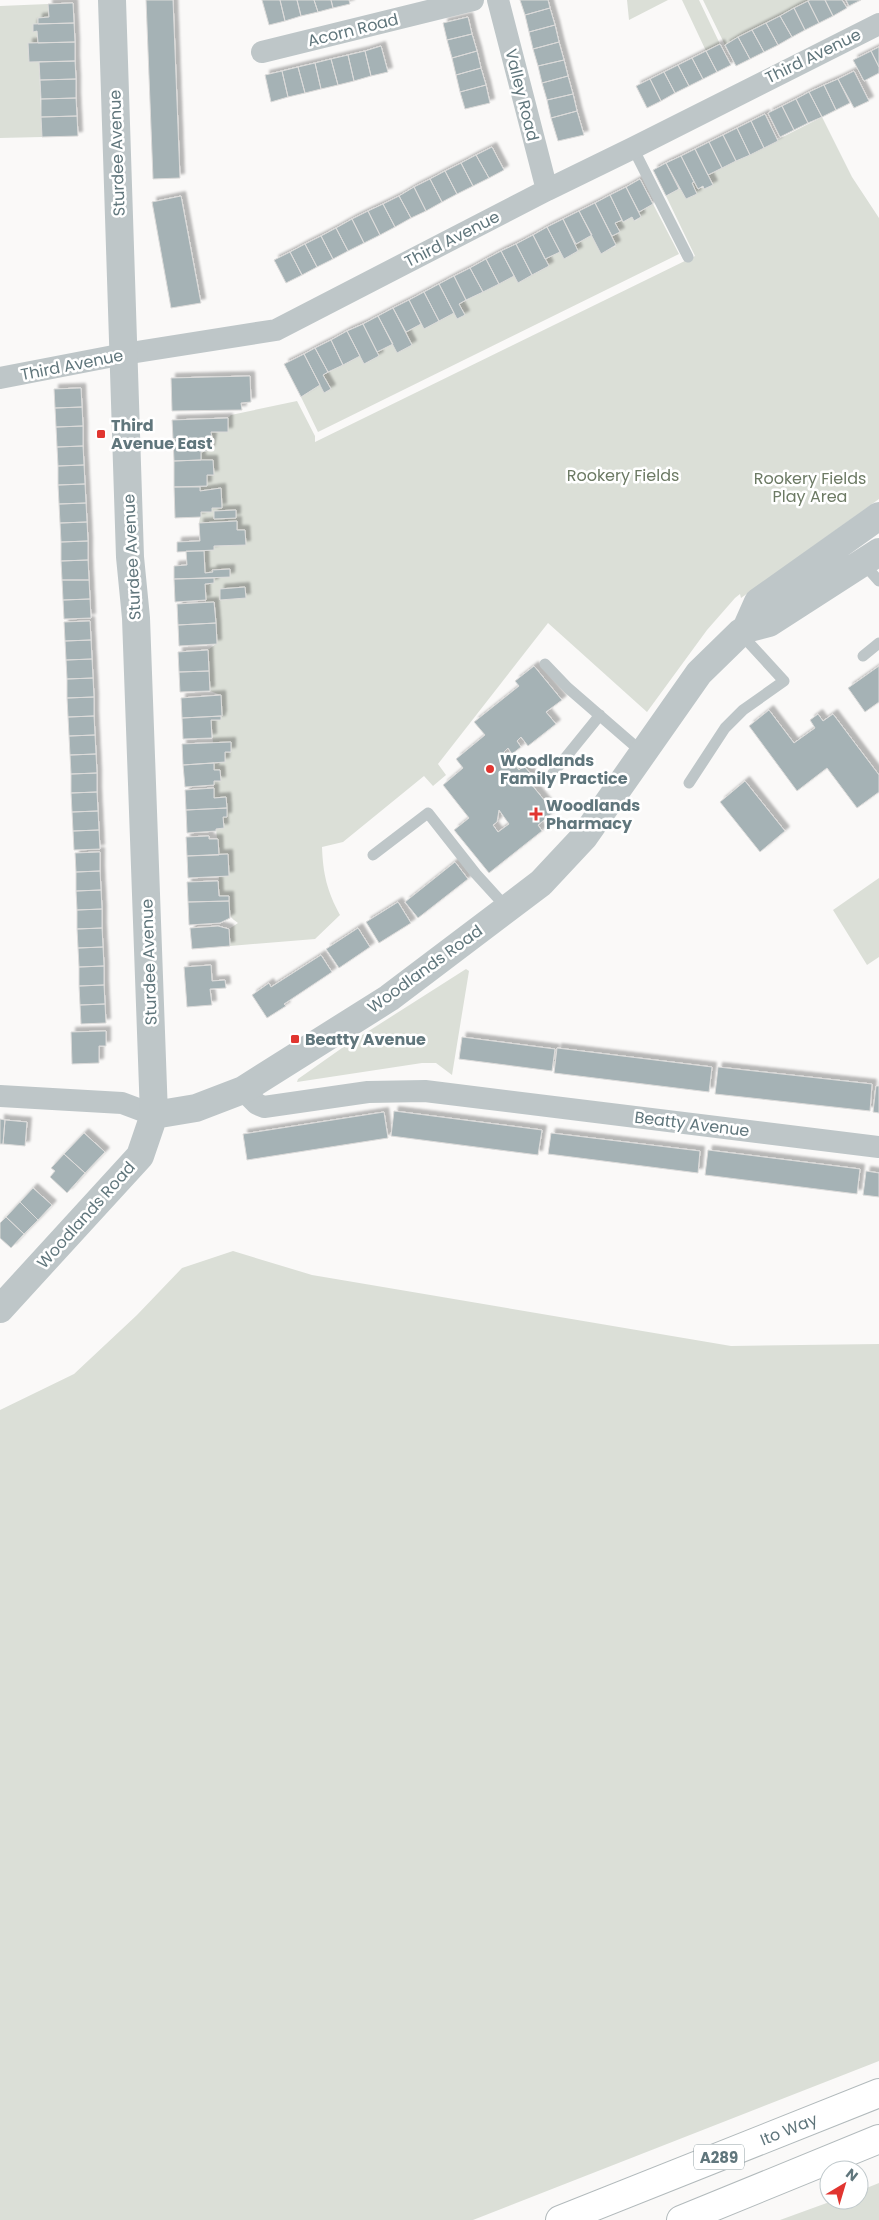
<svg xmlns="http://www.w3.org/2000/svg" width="879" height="2220" viewBox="0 0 879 2220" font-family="Poppins,sans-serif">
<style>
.green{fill:#dbdfd7}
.building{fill:#a5b2b5;stroke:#dcdbda;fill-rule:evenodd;filter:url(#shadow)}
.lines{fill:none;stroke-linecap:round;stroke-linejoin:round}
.primary-casing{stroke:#b2babc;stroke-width:30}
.service{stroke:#bec6c8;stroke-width:11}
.minor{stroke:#bec6c8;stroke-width:22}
.tertiary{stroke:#bec6c8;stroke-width:28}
.primary{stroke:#fff;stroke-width:28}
.poi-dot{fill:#e13530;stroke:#fff;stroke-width:2}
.labels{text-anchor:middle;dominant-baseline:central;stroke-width:5;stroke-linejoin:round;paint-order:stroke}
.shield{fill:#fff;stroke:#909fa3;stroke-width:1}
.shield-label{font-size:15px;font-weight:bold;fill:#60767c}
.street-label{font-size:16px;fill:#60767c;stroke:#fff}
.poi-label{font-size:16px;font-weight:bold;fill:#60767c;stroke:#fff;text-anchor:start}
.park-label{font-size:16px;fill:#6c7a64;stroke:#fff}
</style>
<defs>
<filter id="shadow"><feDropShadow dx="4.5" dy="-4.5" stdDeviation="1" flood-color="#0004"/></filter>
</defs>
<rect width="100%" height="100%" fill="#faf9f8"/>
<path class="green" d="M627,0H668L629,20Z
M682,0H699L720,44L706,51Z
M703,0H810L725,45Z
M48,4L49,17L38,18V24L33,25V31H37L38,43L28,44L29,62H39L42,137L0,138V6Z
M822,117L852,177L879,218V499L741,598L740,594L735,598L707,630L647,712L548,623L438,764L446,775L433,786L424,776L343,842L322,847C323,874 327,891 340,915L315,939L230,946L229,929L238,923C223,913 217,895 219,877L229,876L228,855H219L216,829L224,828L223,817H227L226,797L214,798V781L221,780L220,770H214V763L225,762V752H231V742L213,743L211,720H221V695L210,691L208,650L217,643L215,602L206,603L205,584L213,583L214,578L230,577V570H213V572L205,573L204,551L214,550V546L246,545L245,530H237V522L199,523L201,512H212V508L222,507L221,488L200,491V487L207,486V475H214L213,460H201V452L210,449L211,432H228V418L231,415L297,401L315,436V442L695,256L666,196L681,188L697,194L692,183L694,182L698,189L713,184L708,175Z
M653,204L679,254L318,432L301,397L320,385L331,389L323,375L360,356L364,364L379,356L377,352L393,344L397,352L412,345L406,332L421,324L424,329L454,313L457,319L465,315L459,304L514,276L518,282L549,266L545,259L560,252L564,258L577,251L574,244L592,235L601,253L616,246L612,236L620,232L615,223L632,217L635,221L641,217L639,212Z
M879,878V957L867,965L833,910Z
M466,969L469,971L452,1075L436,1063H422L297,1082L298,1079L342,1048Z
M233,1251L312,1275L731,1346L879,1344V2061L473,2220H0V1410L74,1374L137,1315L182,1268Z
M879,2183V2220H780L835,2200H859V2191Z"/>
<path class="building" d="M146,0H173L180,178L153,179Z
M262,0H280L285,21L269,25Z
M280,0H297L301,16L285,21Z
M297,0H314L318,12L301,16Z
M314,0H331L333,8L318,12Z
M331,0H349L350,4L333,8Z
M520,0H548L550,8L525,15Z
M810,0H825L833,16L819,23L808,1Z
M825,0H842L847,8L833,16Z
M846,0H861L849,6Z
M808,1L819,23L805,30L794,8Z
M73,3L74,23L38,24V18L49,17L48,4Z
M550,8L555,25L529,32L525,15Z
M794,8L805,30L792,37L780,16Z
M780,16L792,37L778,45L766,23Z
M468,17L472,34L447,40L443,23Z
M74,23L75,42L38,43L37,31L33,32V24Z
M766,23L778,45L764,52L752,30Z
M555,25L559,42L533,49L529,32Z
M752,30L764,52L750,59L738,37Z
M472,34L477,51L452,58L447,40Z
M738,37L750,59L736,66L725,45Z
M75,42V61L29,62L28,43Z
M559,42L564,60L538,66L533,49Z
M720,44L731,65L717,72L706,51Z
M381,46L388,72L371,76L365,51Z
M879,47V67L871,51Z
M365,51L371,76L354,81L348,55Z
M477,51L481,68L456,75L452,58Z
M706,51L717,72L703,79L692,58Z
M871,51L879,67V73L864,81L853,60Z
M348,55L354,81L338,85L331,59Z
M692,58L703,79L689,86L678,65Z
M331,59L338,85L321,89L315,63Z
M564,60L568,76L542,83L538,66Z
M75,61L76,79L40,80L39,62Z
M315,63L321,89L305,93L298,67Z
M678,65L689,86L675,93L664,72Z
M298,67L305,93L288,97L282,71Z
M481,68L486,85L460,92L456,75Z
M282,71L288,97L271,102L265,75Z
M854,71L869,101L854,108L838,79Z
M664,72L675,93L661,101L650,79Z
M568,76L573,94L547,100L542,83Z
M76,79V98L41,99L40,80Z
M650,79L661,101L647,108L636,86Z
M838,79L850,103L836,110L824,85Z
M486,85L490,103L465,109L460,92Z
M824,85L836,110L822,117L809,92Z
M809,92L822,117L808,123L796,99Z
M573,94L577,111L551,118L547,100Z
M76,98L77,116L41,117V99Z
M796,99L808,123L794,130L782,106Z
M782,106L794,130L780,137L768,113Z
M577,111L584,135L558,141L551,118Z
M765,114L778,141L764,148L751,121Z
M77,116L78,136L42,137L41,117Z
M751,121L764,148L750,155L737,128Z
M737,128L750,155L736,161L723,135Z
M723,135L736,161L722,168L709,142Z
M709,142L722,168L708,175L695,149Z
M492,147L504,170L489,178L476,155Z
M695,149L713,185L704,189L703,186L698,189L681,156Z
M476,155L489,178L473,186L461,163Z
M681,156L694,182L692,183L697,194L686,199L666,163Z
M461,163L473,186L457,194L445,171Z
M666,163L679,189L666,196L653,170Z
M445,171L457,194L442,202L430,179Z
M430,179L442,202L426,211L414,187Z
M640,179L653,204L639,212L626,187Z
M414,187L426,211L411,218L399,196Z
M626,187L641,217L634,221L632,217L623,222L610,195Z
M610,195L622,220L615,223L620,232L612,236L595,203Z
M181,196L201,303L171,308L152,202Z
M399,196L411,218L395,227L383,204Z
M595,203L616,245L601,254L579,211Z
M383,204L395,227L380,235L368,211Z
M368,211L380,235L364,243L352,219Z
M579,211L592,235L576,244L563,219Z
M352,219L364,243L348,251L336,228Z
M563,219L578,251L564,259L547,227Z
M547,227L560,252L545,259L533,235Z
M336,228L348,251L333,259L321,236Z
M533,235L549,266L532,275L516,244Z
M321,236L333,259L317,267L305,244Z
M305,244L317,267L302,275L290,252Z
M516,244L532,275L518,283L501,251Z
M501,251L514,276L499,284L486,259Z
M290,252L302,275L286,283L274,260Z
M486,259L499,284L483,292L470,268Z
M470,268L483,292L466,300L454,276Z
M454,276L466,300L459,304L465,315L457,319L439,284Z
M439,284L454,313L439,321L424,292Z
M424,292L439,321L424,329L409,300Z
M409,300L421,324L406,332L393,308Z
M393,308L412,345L397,353L378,316Z
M378,316L393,344L377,352L363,324Z
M363,324L379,356L364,364L347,331Z
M347,331L360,356L343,365L331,340Z
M331,340L343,365L328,372L315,348Z
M315,348L328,372L323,375L331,389L324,393L304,354Z
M304,354L320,385L301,397L284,364Z
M250,376L251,402L241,403L242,410L172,411L171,378Z
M81,388L82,407L55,408L54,389Z
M82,407L83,426L56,427L55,408Z
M228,418V432H211L212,438L173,439L172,420Z
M83,426V446L57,447L56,427Z
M212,438L210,450L201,452V460L174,461L173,439Z
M83,446L84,465L58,466L57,447Z
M201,460H213L214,475H207V486L174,487V461Z
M84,465L85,484L58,485V466Z
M85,484L86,503L59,504L58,485Z
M174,487H200V491L221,488L222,508H212V512H201V517L175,518Z
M86,503L87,522L60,523L59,504Z
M236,510V518L214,519V511Z
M237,521V530H245L246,545L214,546V550L177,552V542L200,541L199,523Z
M87,522L88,541L61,542L60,523Z
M88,541V560L61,561V542Z
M186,551H204L205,573L213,572L212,570L230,569V577L174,579V566L187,565Z
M88,560L89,580H62L61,561Z
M214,578V583L205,584L206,600L175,602L174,579Z
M62,580H89L90,599L63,600Z
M245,587L246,598L220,600V589Z
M90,599L91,618L64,619L63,600Z
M214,602L216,623L178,625L177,604Z
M90,621L91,640L65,641L64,622Z
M216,623L217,644L179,646L178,625Z
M91,640L92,659L66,660L65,641Z
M208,650L209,671L179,672L178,652Z
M92,659L93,678L67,679L66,660Z
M534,666L562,700L546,712L556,724L528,746L521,737L517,741L521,747L512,754L508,748L504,752L519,770L524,766L530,773L536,781L531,784L554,812L538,825L542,831L489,873L454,830L469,818L443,785L463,768L456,759L485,735L474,722L519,686L515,681ZM499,810L509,824L498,832L493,825L497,822Z
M879,666V702L865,712L848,688Z
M209,671L210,691L180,692L179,672Z
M93,678L94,697L67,698V679Z
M221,695L222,716L182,718L181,698Z
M94,697V716L68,717L67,698Z
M769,710L794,743L815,728L810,720L818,714L823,721L833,714L879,775V792L857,808L827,768L797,791L749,726Z
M94,716L95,735L69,736L68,717Z
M221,716V720H211L212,738L183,739L182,718Z
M95,735L96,754L70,755L69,736Z
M231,742V752H225V762L183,765L182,744Z
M96,754L97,773L71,774L70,755Z
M214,763V770H220L221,781H214V785L185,787L183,765Z
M97,773V792L71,793V774Z
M745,781L785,831L760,852L720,802Z
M214,788V798L226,797L227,808L186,810L185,790Z
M97,792L98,811L72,812L71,793Z
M227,808V817H223L224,828L216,829V831L187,833L186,810Z
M98,811L99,830L73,831L72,812Z
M99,830L100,849L74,850L73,831Z
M209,836V839H218L219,855L187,856L186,837Z
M100,852V871L76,872L75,853Z
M228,854L229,876L188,878L187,856Z
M455,862L468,879L418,918L405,902Z
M100,871L101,890L76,891V872Z
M218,881L219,896H229V901L188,902L187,882Z
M101,890L102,909L77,910L76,891Z
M229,901L230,918L220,923L189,925L188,902Z
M398,902L411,923L379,943L366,922Z
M102,909V928L77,929V910Z
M218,926L229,929L230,946L192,949L190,928Z
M102,928L103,947L78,948L77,929Z
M358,928L370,947L339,968L326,949Z
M103,947L104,966L79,967L78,948Z
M321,955L332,972L284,1004L286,1006L267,1018L252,995L269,983L271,987Z
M211,965L212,981L225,980L226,988L210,989L212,1005L187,1007L184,967Z
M104,966V985L79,986V967Z
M104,985L105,1004L80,1005L79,986Z
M105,1004L106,1023L81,1024L80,1005Z
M106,1031V1046H99V1063L72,1064L71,1032Z
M462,1037L555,1049L552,1071L459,1059Z
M557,1048L712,1067L709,1092L554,1073Z
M718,1067L872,1084L870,1111L715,1094Z
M876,1086H879V1113L873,1112Z
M394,1111L542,1130L538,1155L391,1136Z
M384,1112L388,1138L247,1160L243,1134Z
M0,1119L5,1120L3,1144H0Z
M5,1120L27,1122L25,1146L3,1144Z
M84,1133L105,1152L85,1173L64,1154Z
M551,1133L700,1151L698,1173L548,1154Z
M708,1150L860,1169L857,1194L705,1175Z
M64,1154L85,1173L67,1193L50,1177L55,1171L51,1168Z
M866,1171L879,1173V1197L863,1195Z
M33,1188L52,1205L38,1220L20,1202Z
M20,1202L38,1220L24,1234L6,1217Z
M6,1217L24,1234L11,1248L0,1238V1223Z"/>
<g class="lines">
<g class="primary-casing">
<g id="primary">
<path id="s1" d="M560,2220L879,2093"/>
<path d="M681,2220L879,2139"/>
</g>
</g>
<path class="service" d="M633,148L688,257
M863,563L879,581
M863,656L879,643
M545,664L568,688L643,753
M553,773L600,715
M689,783L725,728L743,710L784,681L740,633
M373,855L428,813L476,874L507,908"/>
<path class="minor" d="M498,0L547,190
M262,52L473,0
M0,378L124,354L276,330L547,190L633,148L879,24
M243,1090L257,1104L264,1107L368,1092L425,1091L879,1147
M0,1096L122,1103L154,1115"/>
<path class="tertiary" d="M746,629L758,602L879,516
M154,1115L196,1108L243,1090L389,998L541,883L584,837L699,673L740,633L746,629L769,623L879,552
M0,1309L140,1156L154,1115L136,618L130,557L112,0"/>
<use href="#primary" class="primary"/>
</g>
<g class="poi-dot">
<rect x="96" y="429" width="10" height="10" rx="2.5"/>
<circle cx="490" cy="769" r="5"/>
<path d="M533.5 806.5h5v5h5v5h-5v5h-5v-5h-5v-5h5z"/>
<rect x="290" y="1034" width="10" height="10" rx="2.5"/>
</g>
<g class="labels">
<rect class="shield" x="694" y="2144.5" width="50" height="25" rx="4"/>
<g class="shield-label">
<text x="719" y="2157">A289</text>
</g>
<g class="street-label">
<text transform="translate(353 30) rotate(-14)">Acorn Road</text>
<text transform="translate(813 56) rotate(-26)">Third Avenue</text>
<text transform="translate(522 95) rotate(76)">Valley Road</text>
<text transform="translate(117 153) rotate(-92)">Sturdee Avenue</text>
<text transform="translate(452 239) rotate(-27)">Third Avenue</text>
<text transform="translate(72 365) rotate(-11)">Third Avenue</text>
<text transform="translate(132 557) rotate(-93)">Sturdee Avenue</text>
<text transform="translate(149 962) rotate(-92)">Sturdee Avenue</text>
<text transform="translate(425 969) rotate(-36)">Woodlands Road</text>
<text transform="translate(692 1124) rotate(7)">Beatty Avenue</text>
<text transform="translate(86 1215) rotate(-48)">Woodlands Road</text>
<text stroke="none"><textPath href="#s1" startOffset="246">Ito Way</textPath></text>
</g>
<g class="poi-label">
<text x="111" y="425">Third<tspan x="111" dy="18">Avenue East</tspan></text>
<text x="500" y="760">Woodlands<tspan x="500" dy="18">Family Practice</tspan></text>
<text x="546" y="805">Woodlands<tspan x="546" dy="18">Pharmacy</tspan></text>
<text x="305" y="1039">Beatty Avenue</text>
</g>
<g class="park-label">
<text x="623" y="475">Rookery Fields</text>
<text x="810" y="478">Rookery Fields<tspan x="810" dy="18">Play Area</tspan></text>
</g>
</g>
<g transform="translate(844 2185) rotate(38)"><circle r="24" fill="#ffffff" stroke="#bfc8cb"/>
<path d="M0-4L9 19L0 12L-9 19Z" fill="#e13530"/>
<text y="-8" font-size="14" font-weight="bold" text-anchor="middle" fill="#60767c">N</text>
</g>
</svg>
